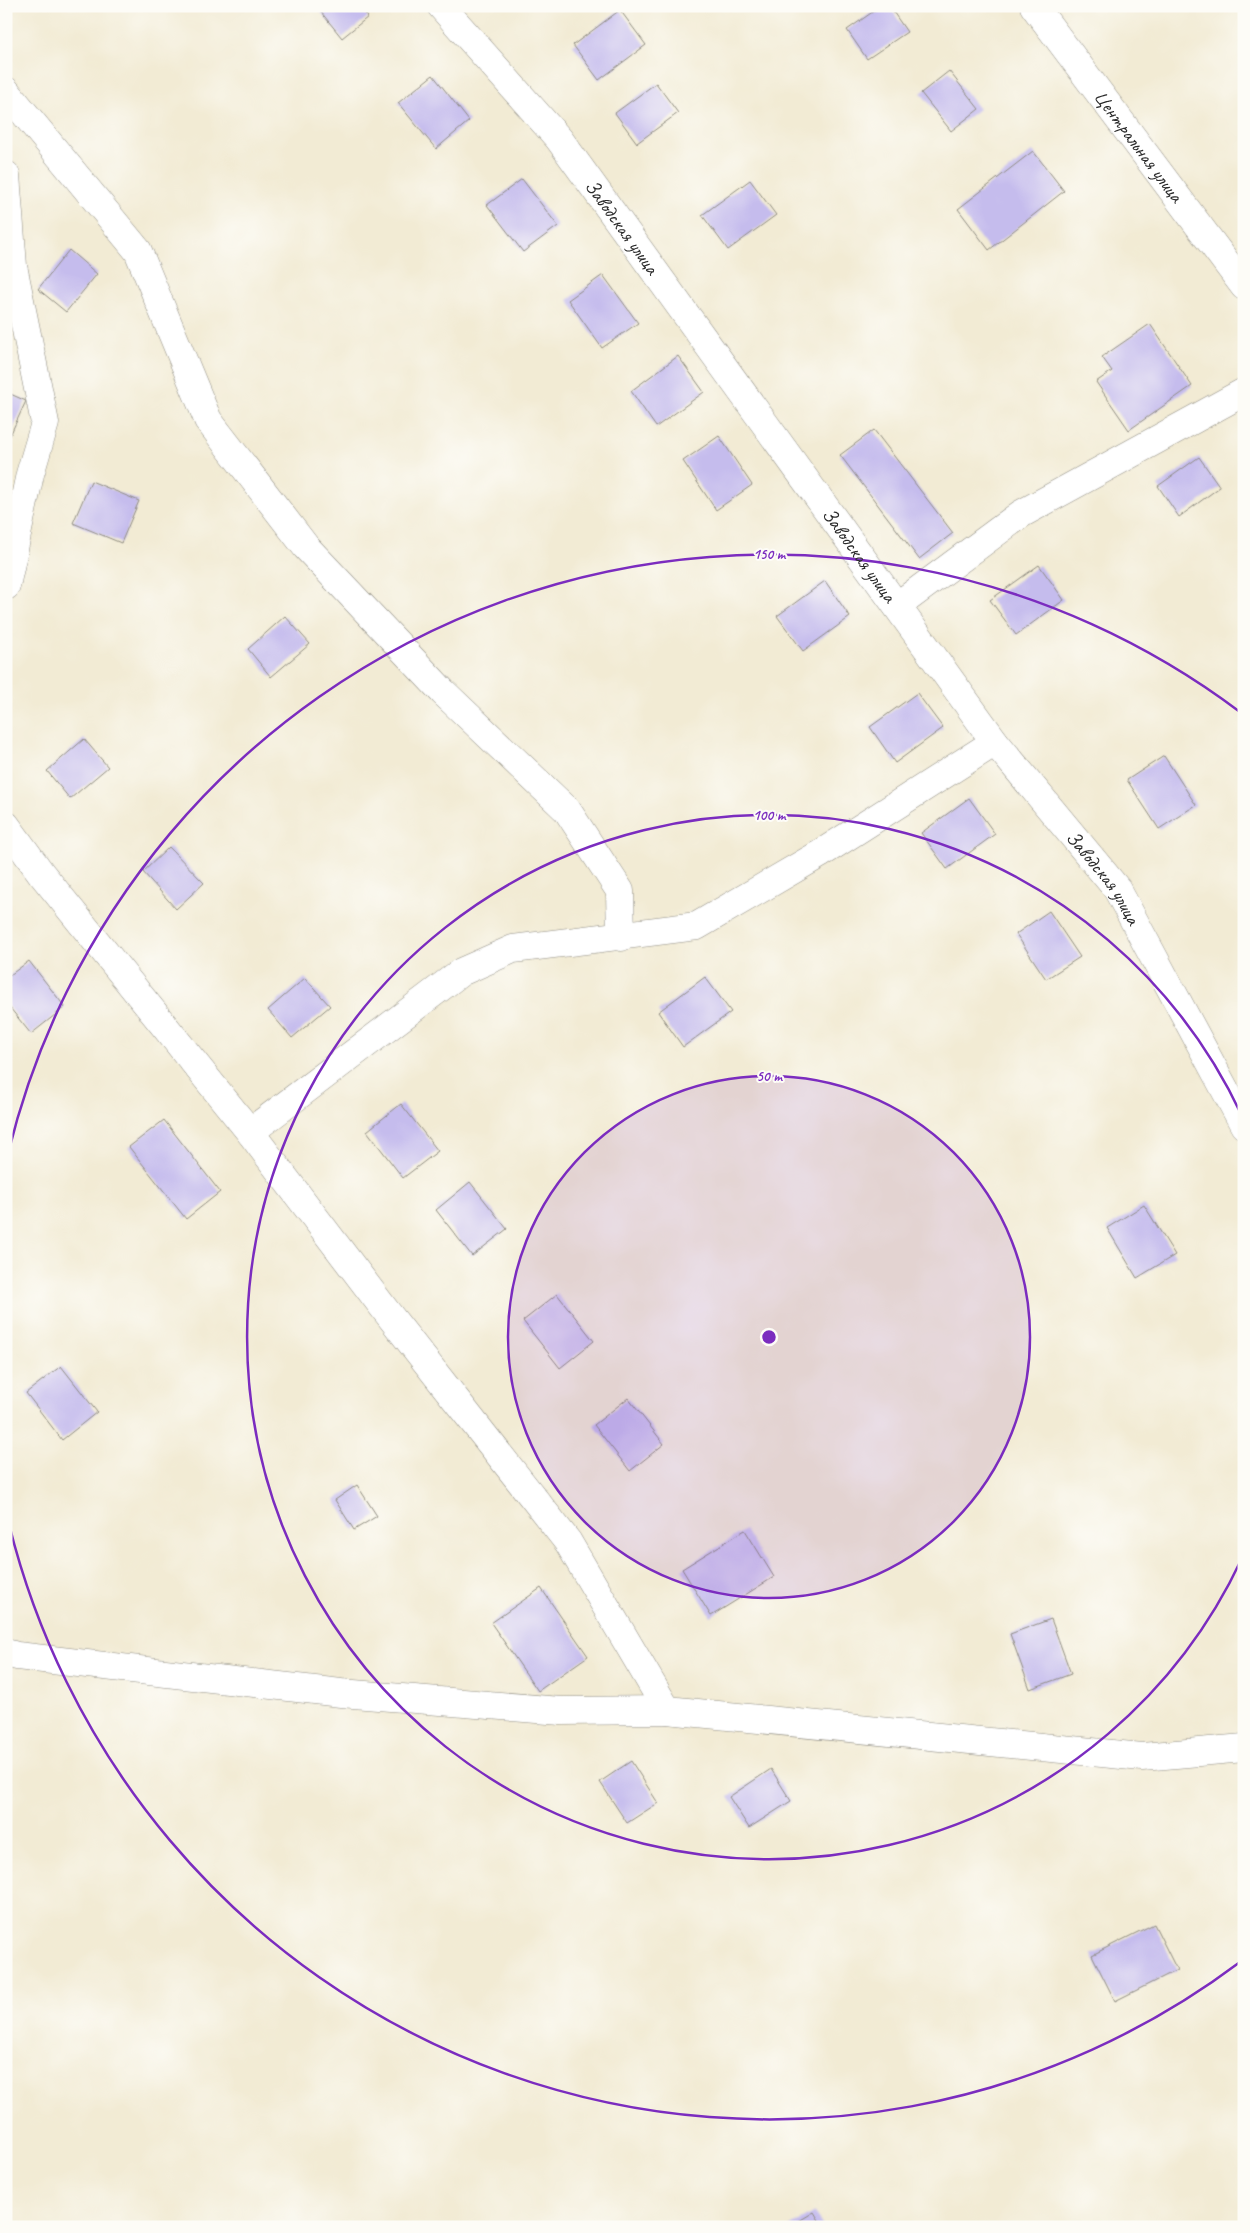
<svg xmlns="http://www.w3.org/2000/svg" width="1250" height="2233" viewBox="0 0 1250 2233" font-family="Caveat,sans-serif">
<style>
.building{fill:#c5bced}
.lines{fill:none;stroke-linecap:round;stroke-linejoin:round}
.street-casing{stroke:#8e8b80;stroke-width:29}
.street{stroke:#fff;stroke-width:28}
.rail-casing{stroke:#2b2b2b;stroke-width:5.5}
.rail{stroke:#fdfcf7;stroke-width:4;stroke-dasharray:11;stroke-linecap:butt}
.ring{fill:none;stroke:#7b2cbf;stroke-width:2.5}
.labels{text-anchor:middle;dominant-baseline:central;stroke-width:4;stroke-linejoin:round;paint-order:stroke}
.street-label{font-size:20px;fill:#2b2b2b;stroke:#fdfcf7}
.centre{fill:#7b2cbf;stroke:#fdfcf7;stroke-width:2.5}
.ring-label{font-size:15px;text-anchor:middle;font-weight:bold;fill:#7b2cbf;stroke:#fdfcf7;stroke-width:4;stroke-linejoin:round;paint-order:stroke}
</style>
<rect width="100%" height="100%" fill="#fdfcf7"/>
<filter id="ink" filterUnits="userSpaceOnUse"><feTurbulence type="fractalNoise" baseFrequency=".02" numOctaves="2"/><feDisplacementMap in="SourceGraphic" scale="10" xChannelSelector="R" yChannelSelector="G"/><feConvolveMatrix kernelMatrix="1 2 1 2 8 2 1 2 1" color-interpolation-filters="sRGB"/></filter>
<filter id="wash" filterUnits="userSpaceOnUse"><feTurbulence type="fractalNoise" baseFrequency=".0096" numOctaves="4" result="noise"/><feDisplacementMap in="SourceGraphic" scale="20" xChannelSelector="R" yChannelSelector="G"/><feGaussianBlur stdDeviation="1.12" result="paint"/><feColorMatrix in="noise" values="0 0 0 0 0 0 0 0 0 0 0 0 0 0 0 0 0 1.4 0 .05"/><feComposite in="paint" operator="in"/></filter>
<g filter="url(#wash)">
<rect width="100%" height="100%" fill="#f2ebd4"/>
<g id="blocks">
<path class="building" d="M316,6H359L368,17L342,38Z
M881,6H889L907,32L867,59L847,30Z
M620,10L646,45L599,80L573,45Z
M949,71L979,109L951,131L921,93Z
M433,75L469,121L436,149L398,103Z
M656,83L678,113L637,143L615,113Z
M1033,151L1064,191L989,250L958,209Z
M522,179L558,226L523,252L487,205Z
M750,180L776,215L728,250L702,215Z
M69,250L97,274L66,312L38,289Z
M603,275L638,323L602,348L568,300Z
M1150,324L1192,386L1129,430L1096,382L1112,371L1102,357Z
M678,356L704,392L656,427L631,391Z
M6,392L26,401L6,444Z
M874,430L953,533L919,559L840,455Z
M719,436L752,485L716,510L683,461Z
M1199,457L1220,487L1179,517L1158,486Z
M91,481L139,501L121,543L73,523Z
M1039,565L1064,600L1016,635L990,600Z
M825,581L850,617L803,651L777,616Z
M285,616L310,644L271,677L248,649Z
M917,693L943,728L895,763L870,727Z
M84,739L108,767L70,799L47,771Z
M1164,756L1196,805L1159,829L1127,780Z
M969,798L995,834L947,869L921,833Z
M169,847L204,883L176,909L143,872Z
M1049,911L1080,957L1046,979L1016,934Z
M29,961L65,1007L31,1034L6,1003V978Z
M705,977L731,1012L683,1047L658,1012Z
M305,978L330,1006L292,1038L268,1010Z
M401,1104L438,1151L403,1178L367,1131Z
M164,1120L220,1192L186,1219L129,1147Z
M470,1182L507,1229L472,1256L436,1210Z
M1144,1205L1175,1255L1137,1278L1107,1228Z
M557,1294L594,1341L560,1368L523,1321Z
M61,1366L97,1412L62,1440L26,1393Z
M628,1398L664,1444L630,1471L594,1425Z
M357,1485L377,1516L354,1530L335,1500Z
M745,1530L774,1577L711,1616L682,1569Z
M541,1588L588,1656L538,1691L491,1623Z
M1051,1619L1071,1674L1030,1689L1010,1634Z
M631,1761L658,1803L627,1823L600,1782Z
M771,1769L791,1801L749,1828L729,1797Z
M1154,1924L1177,1970L1115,2001L1092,1955Z
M814,2212L823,2227H789Z"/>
</g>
</g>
<g filter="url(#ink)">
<use href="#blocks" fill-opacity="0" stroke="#8e8b80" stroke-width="1"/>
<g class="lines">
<g class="street-casing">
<g id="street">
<path id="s1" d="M441,6L559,139L995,742L1117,889L1244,1125"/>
<path id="s2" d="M1034,6L1244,286"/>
<path d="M6,91L138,251L208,420L306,547L443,692L567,810L620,891L621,937"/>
<path d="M6,175L13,266L45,423L30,474L6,586"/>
<path d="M897,606L1021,514L1244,392"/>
<path d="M6,825L41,873L250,1132L386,1311L568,1542L667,1710"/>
<path d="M250,1132L461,972L513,949L697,926L820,854L995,742"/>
<path d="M6,1653L17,1656L341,1693L561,1711L667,1710L1142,1757L1244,1748"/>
</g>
</g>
<use href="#street" class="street"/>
<g class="rail-casing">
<path id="rail" d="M1238,6L1244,14"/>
</g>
<use href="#rail" class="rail"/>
</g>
</g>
<circle cx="769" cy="1337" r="261" fill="#7b2cbf" fill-opacity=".12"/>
<g class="ring">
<circle cx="769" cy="1337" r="261"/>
<path d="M1242 1558A522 522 0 1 1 1242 1116"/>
<path d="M1240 1962A783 783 0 0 1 8 1520M8 1154A783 783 0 0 1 1240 712"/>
</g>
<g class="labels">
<g class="street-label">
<text stroke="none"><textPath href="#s2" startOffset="175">Центральная улица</textPath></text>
<text stroke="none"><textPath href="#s1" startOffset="286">Заводская улица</textPath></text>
<text stroke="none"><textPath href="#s1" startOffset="691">Заводская улица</textPath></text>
<text stroke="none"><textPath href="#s1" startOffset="1096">Заводская улица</textPath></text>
</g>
</g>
<circle cx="769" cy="1337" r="8" class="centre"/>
<g class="ring-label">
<text x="769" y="559">150 m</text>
<text x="769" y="820">100 m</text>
<text x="769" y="1081">50 m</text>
</g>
<rect width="1250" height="2233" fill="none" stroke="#fdfcf7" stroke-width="25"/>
</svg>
